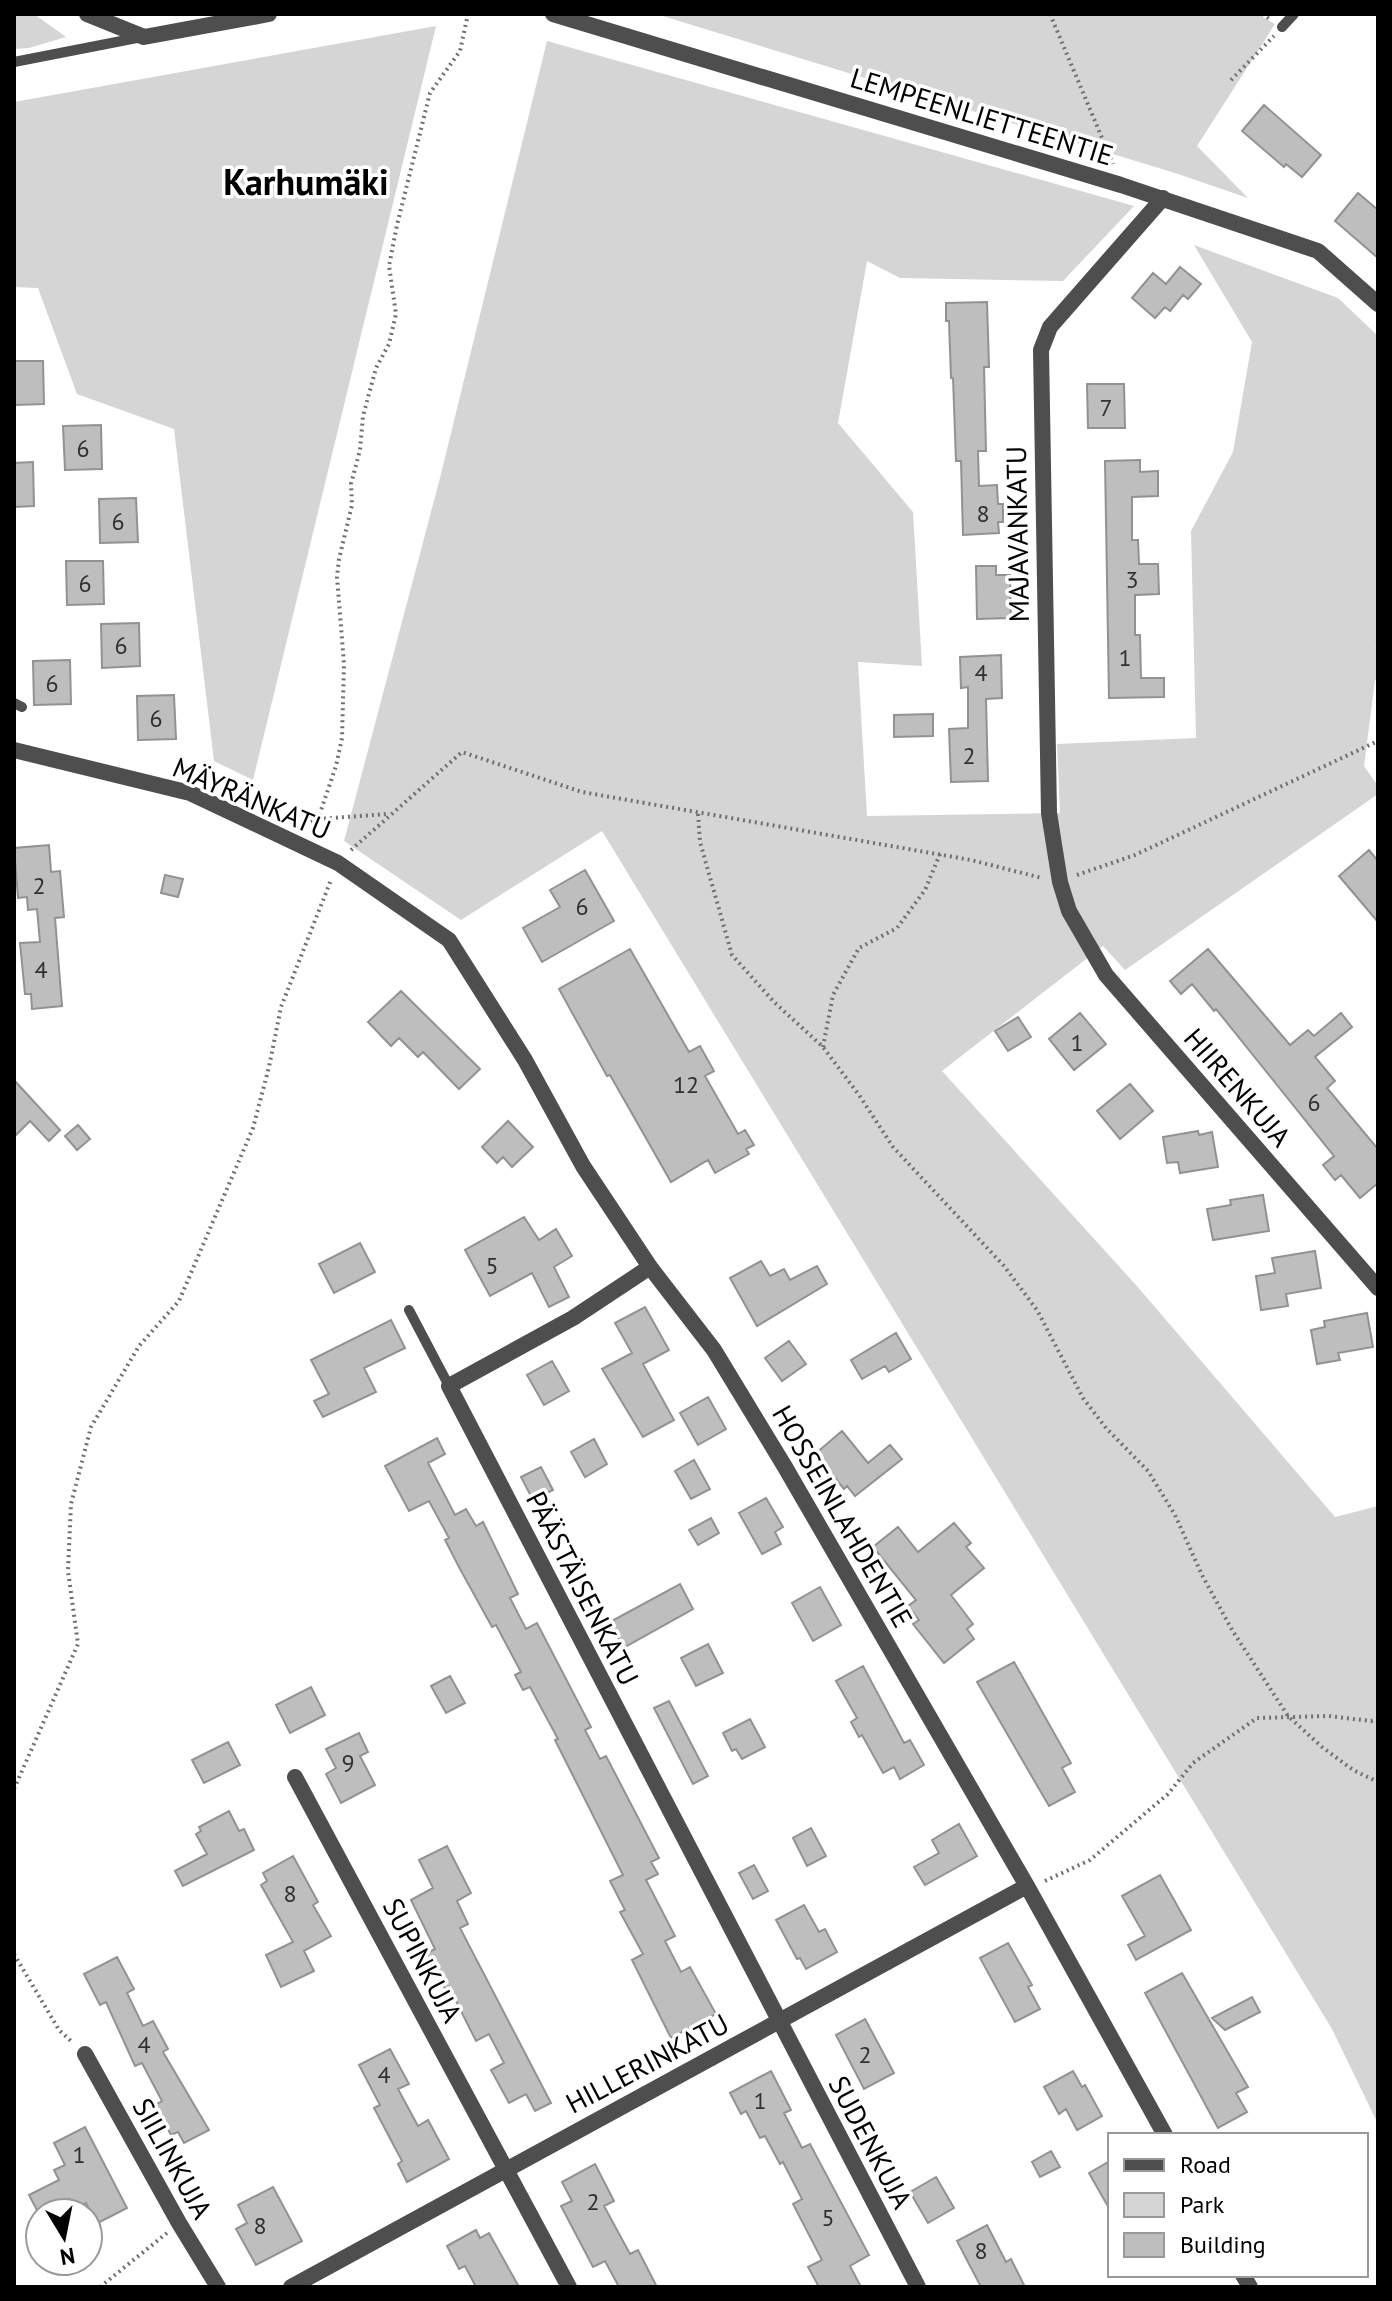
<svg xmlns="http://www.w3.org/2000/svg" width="1392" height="2301" viewBox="0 0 1392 2301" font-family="'PT Sans',sans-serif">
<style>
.green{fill:#d5d5d5}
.building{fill:#bebebe;stroke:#929292;stroke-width:2}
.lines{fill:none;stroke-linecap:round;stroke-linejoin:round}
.path{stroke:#707070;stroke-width:4;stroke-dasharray:2 4;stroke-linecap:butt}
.service{stroke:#4e4e4e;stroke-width:10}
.minor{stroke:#4e4e4e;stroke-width:16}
.labels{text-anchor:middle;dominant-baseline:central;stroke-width:7;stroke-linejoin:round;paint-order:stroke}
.number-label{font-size:24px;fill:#303030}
.street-label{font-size:28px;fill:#000;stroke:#fff}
.district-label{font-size:36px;font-weight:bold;fill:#000;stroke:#fff}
</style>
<rect width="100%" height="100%" fill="#fff"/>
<path class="green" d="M14,14H34L66,37L29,48L14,49Z
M656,14H1257L1275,24L1197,146L1248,198L1178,174Z
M436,26L253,780L214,761L174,429L77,394L38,288L14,287V102Z
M547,41L1134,206L1063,281L900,278L867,261L838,423L913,512L922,666L858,662L867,816L1060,813L1057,744L1196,738L1191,531L1233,452L1252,342L1194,245L1338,298L1378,336V678L1375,680L1364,766L1378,786V794L1125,970L1103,946L942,1071L1136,1285L1335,1517L1378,1506V2124L1332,2029L602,831L461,920L344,841L440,478Z"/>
<path class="building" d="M1264,105L1321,155L1302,177L1286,164L1284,167L1242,131Z
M1358,193L1378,210V258L1335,221Z
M1180,267L1201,284L1188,299L1183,295L1170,311L1165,307L1155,318L1132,298L1153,273L1166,284Z
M987,302L989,367H984L986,451H978L979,486L997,485L998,504H1003V522H998L999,533L963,535L961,461H956L953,378H951L949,321H946V303Z
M14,361H43L44,404L14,405Z
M1087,384H1124L1125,428H1088Z
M101,425L102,469L65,470L63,426Z
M1140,460V472L1158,471V496L1132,497V540H1138L1139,564H1158L1159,594L1135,595V635H1140L1141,678H1164V697L1109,698L1105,461Z
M33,462L34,506L14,507V463Z
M136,498L138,542L100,543L99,499Z
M66,561H103L104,604L67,605Z
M976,566H996V575H1010L1011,618L977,619Z
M139,623L140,666L102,668L101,624Z
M1001,655L1002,698L986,699L988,781L951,782L949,729L968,728V687L961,688L960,657Z
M70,660L71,704L34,705L33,661Z
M174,695L176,739L138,740L137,696Z
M933,714V736L894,737V715Z
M49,845L51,872L60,871L64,917L55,918L62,1006L32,1009L31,994H25L20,943L40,942L37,909L28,910L27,897L18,898L14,848Z
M1369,850L1378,861V922L1339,876Z
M585,870L614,921L542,962L523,928L560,907L550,890Z
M165,875L183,879L178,897L161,893Z
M630,949L689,1052L700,1046L714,1071L705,1076L738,1134L745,1130L754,1145L746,1149L749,1154L715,1173L708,1160L671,1182L610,1075L607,1076L559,989Z
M1208,949L1290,1045L1308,1030L1314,1036L1341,1013L1352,1027L1315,1057L1335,1081L1327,1088L1378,1149V1183L1360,1198L1341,1175L1335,1180L1323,1165L1334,1156L1216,1009L1214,1011L1192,984L1181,994L1170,981Z
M401,991L480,1069L459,1089L423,1052L418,1057L399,1038L391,1046L368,1022Z
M1080,1013L1106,1044L1074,1070L1049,1039Z
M1018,1017L1031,1037L1008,1051L995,1031Z
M14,1080L60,1130L49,1141L30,1121L14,1137Z
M1130,1084L1153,1111L1120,1139L1097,1111Z
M508,1121L533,1147L512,1167L503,1157L497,1163L482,1147Z
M78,1125L90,1139L77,1150L65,1136Z
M1198,1131L1199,1135L1212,1132L1218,1167L1180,1173L1178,1162L1167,1163L1163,1137Z
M1263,1195L1269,1231L1213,1240L1207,1209L1231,1205L1230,1200Z
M524,1217L539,1240L556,1229L572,1256L554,1267L569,1297L549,1307L532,1273L490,1296L465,1250Z
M360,1243L375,1272L334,1293L319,1264Z
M1315,1251L1321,1288L1286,1294L1288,1306L1261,1310L1256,1276L1275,1273L1272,1258Z
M761,1261L770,1276L784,1269L790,1280L817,1266L827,1284L757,1326L730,1278Z
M645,1307L669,1350L643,1364L674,1420L643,1437L602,1369L632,1353L615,1323Z
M1367,1313L1373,1347L1338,1353L1340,1360L1317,1364L1311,1330L1325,1327L1324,1321Z
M391,1320L405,1348L364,1368L376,1392L323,1417L314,1401L329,1394L311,1360Z
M896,1333L911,1359L889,1372L885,1366L862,1379L851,1360Z
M789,1341L806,1364L782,1381L765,1358Z
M552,1361L569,1391L544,1405L527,1375Z
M708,1397L726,1429L698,1445L680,1413Z
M842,1431L868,1463L890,1445L902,1459L855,1496L847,1486L844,1489L815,1454Z
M437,1438L445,1454L428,1463L455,1515L466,1509L476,1526L483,1522L518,1594L510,1598L526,1629L537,1623L591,1727L585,1730L600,1759L606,1756L659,1858L651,1862L658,1874L646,1880L675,1936L665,1941L681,1972L690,1967L716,2014L671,2038L632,1960L643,1954L620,1912L625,1910L610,1881L623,1875L555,1740L558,1739L530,1687L523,1690L515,1675L521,1672L496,1625L492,1627L460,1569L445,1540L449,1538L429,1501L409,1511L385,1466Z
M594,1439L607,1464L585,1477L571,1452Z
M694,1460L710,1489L691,1499L675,1471Z
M541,1467L553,1490L533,1500L521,1477Z
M766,1498L783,1527L775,1532L781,1544L762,1554L739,1513Z
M711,1518L719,1533L698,1545L689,1530Z
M954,1523L971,1543L966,1547L984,1568L951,1595L973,1624L967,1629L974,1639L944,1663L913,1624L919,1620L908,1606L916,1600L873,1547L898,1527L918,1552Z
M680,1584L693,1609L623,1648L610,1622Z
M820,1587L841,1625L813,1641L792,1603Z
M708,1644L723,1673L696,1686L681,1658Z
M1014,1662L1071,1763L1062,1768L1075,1792L1049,1806L977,1682Z
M863,1666L904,1743L910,1740L924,1765L900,1779L894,1767L883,1773L862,1735L859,1737L851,1722L857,1718L836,1681Z
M450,1676L465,1703L446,1713L431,1686Z
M311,1687L325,1715L290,1733L276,1705Z
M669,1701L708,1776L693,1784L654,1708Z
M750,1719L765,1747L742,1759L736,1749L732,1751L723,1733Z
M359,1733L368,1752L360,1756L375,1785L341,1803L326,1774L336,1768L326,1749Z
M228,1742L240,1765L204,1783L192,1760Z
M229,1811L239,1831L244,1829L254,1850L183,1886L175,1871L207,1854L196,1834L201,1831L199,1827Z
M959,1824L977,1856L925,1885L914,1867L939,1853L932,1840Z
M811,1828L826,1856L807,1866L793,1838Z
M447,1846L471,1893L457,1901L468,1924L460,1928L551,2103L535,2111L526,2094L509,2103L491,2070L504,2063L489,2034L476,2041L449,1987L445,1989L427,1953L435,1949L411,1900L433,1888L419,1860Z
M293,1856L318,1902L313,1905L331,1936L304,1951L314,1971L281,1987L266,1955L293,1942L261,1885L267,1881L263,1873Z
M754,1865L768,1891L753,1899L739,1873Z
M1160,1875L1191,1930L1136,1960L1128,1945L1145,1936L1122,1896Z
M804,1905L819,1932L825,1929L837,1952L806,1969L800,1958L797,1959L776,1920Z
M1008,1943L1032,1985L1028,1987L1040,2009L1015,2022L980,1958Z
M117,1957L134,1989L127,1993L143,2026L153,2021L168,2049L163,2052L209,2130L184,2143L178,2132L171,2135L155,2105L162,2101L142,2063L135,2066L106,2002L100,2005L84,1974Z
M1182,1973L1248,2087L1236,2093L1247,2112L1218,2128L1145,1993Z
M1252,1997L1260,2012L1225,2030L1212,2018Z
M865,2019L894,2073L864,2089L836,2035Z
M390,2049L409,2084L398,2089L418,2126L428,2120L449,2159L407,2182L398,2164L402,2161L374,2108L380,2105L359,2065Z
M771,2071L791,2110L784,2113L802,2148L810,2144L869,2255L850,2266L861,2287H819L808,2267L822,2260L793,2204L802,2199L783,2162L780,2164L765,2136L760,2138L746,2111L741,2114L730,2093Z
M1073,2071L1082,2087L1085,2085L1102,2116L1077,2130L1066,2109L1059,2114L1044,2087Z
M85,2127L127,2208L96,2224L86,2203L73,2209L69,2199L39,2214L29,2195L59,2180L54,2170L65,2165L54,2143Z
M1051,2151L1060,2167L1040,2177L1032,2162Z
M1110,2161V2210L1089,2173Z
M595,2164L614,2201L604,2206L630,2254L638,2250L657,2287H619L605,2261L593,2267L561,2206L572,2201L562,2182Z
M936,2177L954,2208L928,2223L910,2192Z
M273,2187L302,2241L256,2265L236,2229L247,2223L238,2205Z
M987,2225L1006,2262L1011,2259L1025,2287H981L957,2241Z
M476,2230L480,2238L489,2233L519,2287H476L465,2266L459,2269L447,2246Z"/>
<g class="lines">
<path class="path" d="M1050,14L1113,164
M1262,14L1271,20
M1231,80L1274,36
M1377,639L1378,640
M698,814L700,842L732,955L774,1002L823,1047L859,1095L893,1147L1004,1266L1037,1310L1083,1398L1106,1428L1148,1471L1175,1515L1202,1575L1232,1630L1288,1716L1322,1747L1353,1770L1378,1782
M318,819L387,814
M300,827L318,819L336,766L342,738L344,664L337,577L339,559L352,505L351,484L360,450L363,416L376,368L389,344L396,314L389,266L397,225L430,93L460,51L468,14
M351,850L462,752L582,792L971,860L1042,878
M1077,875L1135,855L1378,741
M823,1047L833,995L859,948L897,928L925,890L940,854
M14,1789L78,1644L68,1571L71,1504L91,1427L139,1346L179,1301L253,1128L269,1067L281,1007L331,880
M1045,1881L1090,1860L1168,1794L1193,1763L1257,1718L1328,1716L1371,1721L1378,1719
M14,1954L59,2030L72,2042
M100,2287L167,2233"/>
<path class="service" d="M1282,27L1294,14
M14,62L142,37
M14,703L22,707
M409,1310L449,1386"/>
<path class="minor" d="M87,14L144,37L269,14
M553,14L1121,185L1318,251L1378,304
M1163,198L1050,327L1041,350L1049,813L1060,882L1069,911L1106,975L1378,1288
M14,750L190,793L338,863L449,940L525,1060L583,1166L650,1267L714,1350L785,1467L1027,1886L1165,2135
M650,1267L573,1318L449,1386L918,2287
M295,1777L569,2287
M85,2054L179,2223L218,2287
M1243,2275L1250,2287
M291,2287L1027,1886"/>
</g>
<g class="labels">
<g class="number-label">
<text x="1106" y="407">7</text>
<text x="83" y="448">6</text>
<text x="983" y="513">8</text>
<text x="118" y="521">6</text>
<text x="1132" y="579">3</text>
<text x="85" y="583">6</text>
<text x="121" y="645">6</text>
<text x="1125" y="657">1</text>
<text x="981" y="672">4</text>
<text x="52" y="683">6</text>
<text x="156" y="718">6</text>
<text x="969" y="755">2</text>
<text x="39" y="885">2</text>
<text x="582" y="906">6</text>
<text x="41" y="969">4</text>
<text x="1077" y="1042">1</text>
<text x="686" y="1084">12</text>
<text x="1314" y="1102">6</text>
<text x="492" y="1265">5</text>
<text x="348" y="1762">9</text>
<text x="290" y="1893">8</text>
<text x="144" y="2044">4</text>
<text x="865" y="2054">2</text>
<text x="384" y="2074">4</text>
<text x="760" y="2100">1</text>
<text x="79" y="2154">1</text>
<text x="593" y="2201">2</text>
<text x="828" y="2217">5</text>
<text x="260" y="2225">8</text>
<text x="981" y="2250">8</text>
</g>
<g class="street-label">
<text transform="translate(982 116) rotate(17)">LEMPEENLIETTEENTIE</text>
<text transform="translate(1017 534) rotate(-91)">MAJAVANKATU</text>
<text transform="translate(252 798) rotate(23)">MÄYRÄNKATU</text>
<text transform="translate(1238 1087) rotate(49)">HIIRENKUJA</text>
<text transform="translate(843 1516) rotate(60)">HOSSEINLAHDENTIE</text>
<text transform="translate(583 1588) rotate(63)">PÄÄSTÄISENKATU</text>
<text transform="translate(423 1960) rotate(62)">SUPINKUJA</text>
<text transform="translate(647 2063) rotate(-28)">HILLERINKATU</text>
<text transform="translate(871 2142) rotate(62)">SUDENKUJA</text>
<text transform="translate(173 2158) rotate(61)">SIILINKUJA</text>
</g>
<g class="district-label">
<text x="306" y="181">Karhumäki</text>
</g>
</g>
<rect width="1392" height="2301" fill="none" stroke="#000000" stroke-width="32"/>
<rect x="1108" y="2133" width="260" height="144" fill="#ffffff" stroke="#999999" stroke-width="2"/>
<rect x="1124" y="2159" width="40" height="12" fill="#4e4e4e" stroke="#999999" stroke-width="2"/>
<text x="1180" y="2173" font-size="24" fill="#000000">Road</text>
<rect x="1124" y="2193" width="40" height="24" fill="#d5d5d5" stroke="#999999" stroke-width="2"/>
<text x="1180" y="2213" font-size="24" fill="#000000">Park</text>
<rect x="1124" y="2233" width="40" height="24" fill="#bebebe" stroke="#999999" stroke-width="2"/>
<text x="1180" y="2253" font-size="24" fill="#000000">Building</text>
<g transform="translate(64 2237) rotate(170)"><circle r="38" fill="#ffffff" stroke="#999999" stroke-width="2"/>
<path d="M0-6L14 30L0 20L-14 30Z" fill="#000000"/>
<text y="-12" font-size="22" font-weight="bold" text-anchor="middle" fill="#000000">N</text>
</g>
</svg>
